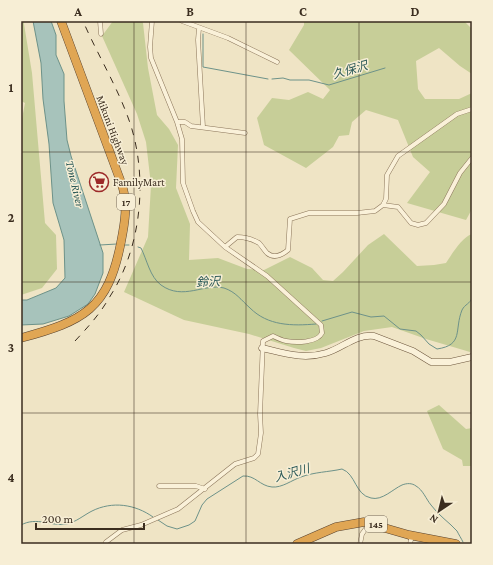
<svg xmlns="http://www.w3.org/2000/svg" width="493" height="565" viewBox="0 0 493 565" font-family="'Crimson Pro','Noto Sans JP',serif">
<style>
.green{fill:#c7ce98}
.water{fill:#a7c3bb;stroke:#6d9289}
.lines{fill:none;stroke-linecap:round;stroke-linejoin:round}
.stream{stroke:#6d9289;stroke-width:1}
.street-casing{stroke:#8b755a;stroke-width:5}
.secondary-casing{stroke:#6d563d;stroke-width:7}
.highway-casing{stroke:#59432f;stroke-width:9}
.street{stroke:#faf1d9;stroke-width:4}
.secondary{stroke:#faf1d9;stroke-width:6}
.highway{stroke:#e0a654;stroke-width:8}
.rail{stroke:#3b2d1f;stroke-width:1;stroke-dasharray:7 7;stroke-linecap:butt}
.grid{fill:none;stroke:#3b2d1f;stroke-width:1;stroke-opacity:0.55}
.labels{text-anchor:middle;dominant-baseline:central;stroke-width:3;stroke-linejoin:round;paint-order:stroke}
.shield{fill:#f7eed5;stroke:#736756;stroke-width:1}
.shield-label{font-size:10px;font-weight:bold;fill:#3b2d1f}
.street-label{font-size:11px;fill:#3b2d1f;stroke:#f7eed5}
.poi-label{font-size:11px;fill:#3b2d1f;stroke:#f7eed5;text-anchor:start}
.water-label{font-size:12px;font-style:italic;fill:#2e5b59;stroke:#f7eed5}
.neatline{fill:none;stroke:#3b2d1f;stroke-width:1.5}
.grid-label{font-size:13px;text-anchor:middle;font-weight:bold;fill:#3b2d1f}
</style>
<rect width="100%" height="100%" fill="#efe4c5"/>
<path class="green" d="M21,21H24V24L32,73L45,223L56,235L57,269L42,288L21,295V124L25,103L21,101Z
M113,21H142L143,23L148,68L157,115L169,129L178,145L176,188L190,224L189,260L218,258L247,269L264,270L290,257L312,268L323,280L333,281L343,272L368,245L384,234L417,266L434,265L446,263C452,254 462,237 472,234V339L470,352L426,339L392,327L364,331L321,348L306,351L294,348L249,334L184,320L124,292L148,237L151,185L146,142L137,114L102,36Z
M304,21H464L472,29V74L460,66L439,48L416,61L418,89L425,99H459L472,93V209L466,220L407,203L430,172L413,157L398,120L366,110L352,122L349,135L339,136L333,147L306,168L264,145L257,118L272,98L289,100L308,92L323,99L330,90L289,50L304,25Z
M439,405L466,429L472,428V466H463L462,460L443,449L427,411Z"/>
<path class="water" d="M33,21H51L56,35V55L64,74V101L67,140L71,156L103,253V273L95,294L88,304L69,316L43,324L21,325V300H27L56,288L65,278L64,240L53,203L49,144L43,99L41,63Z"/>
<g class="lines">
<path class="stream" d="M203,34V67L268,79
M272,79L283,78L290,80H309L329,85L385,68
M100,245L117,244
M124,245H129
M138,247L141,248C147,260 150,277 161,285C183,301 204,283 224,288C236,292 241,300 250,308C268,326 292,326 316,324
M322,321L352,312L371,317L384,316L400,329L416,331L421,335L429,344L437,349C464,345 454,330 462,310C465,304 470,304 472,298
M158,520L167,526L177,529L189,525L195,521L202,505L207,499L243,476C255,475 260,486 272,487C282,488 292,480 301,477C314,472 329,472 342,469C356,474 355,495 371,498C382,501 393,489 402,485C407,483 412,483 416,486C423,490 426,499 431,505C438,515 450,523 457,531C459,535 461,538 463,542
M21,525C37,516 52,527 67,524C76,522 84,515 92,511C112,501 135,504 153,517"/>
<g class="street-casing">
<path id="street" d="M100,21L101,34
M182,21L228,38L277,62
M199,28L198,40L203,127
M177,122H185L191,126L245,133
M383,205L398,207L411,223L418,225L426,223L444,204L460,173L472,158
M225,247L237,237C244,237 252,239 259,243C262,246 264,250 267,253C274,259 282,255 288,250L290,219L309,213H357L375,211L383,205L386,199L387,175L398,156L457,114L472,109
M159,486H196L205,489
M105,544L106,542L122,530L141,525L178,509L235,464L254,458L258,454L261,433L260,414L263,341L273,336C277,338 281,340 286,341C296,343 317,343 322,333L321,325L267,276L225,247L198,222L193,211L183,183L182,139L177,122L151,58L150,47L152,21
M360,544L362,534L370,523
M410,544L412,535"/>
</g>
<g class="secondary-casing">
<path id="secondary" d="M262,348C284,353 303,360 326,353C343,348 355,334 374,336L413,351L431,362H450L472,357"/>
</g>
<g class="highway-casing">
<path id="highway" d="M21,338C84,321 108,309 121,242C125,222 128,204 122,185L61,21
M297,544L336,527L364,522L409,535L456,544"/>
</g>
<use href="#street" class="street"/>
<use href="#secondary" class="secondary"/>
<use href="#highway" class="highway"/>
<path class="rail" d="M75,341C88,327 100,314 109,298C141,249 148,181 131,126C119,89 98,56 83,21"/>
</g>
<path class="grid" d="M134,21V544M246,21V544M359,21V544M21,152H472M21,282H472M21,413H472"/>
<defs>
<g id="supermarket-ring" transform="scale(1)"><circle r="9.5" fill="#f7eed5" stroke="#9c2a29" stroke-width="1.5"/><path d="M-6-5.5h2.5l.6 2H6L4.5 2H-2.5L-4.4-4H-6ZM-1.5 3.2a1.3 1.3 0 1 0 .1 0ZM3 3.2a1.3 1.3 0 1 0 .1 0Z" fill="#9c2a29"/></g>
</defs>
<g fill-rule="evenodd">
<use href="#supermarket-ring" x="99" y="182"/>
</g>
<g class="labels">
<g class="shield">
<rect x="117" y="194" width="18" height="16" rx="3"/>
<rect x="365" y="516" width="22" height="16" rx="3"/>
</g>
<g class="shield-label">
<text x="126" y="202">17</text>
<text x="376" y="524">145</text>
</g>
<g class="street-label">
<text transform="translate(113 130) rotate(69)">Mikuni Highway</text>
</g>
<g class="poi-label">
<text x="113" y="182">FamilyMart</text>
</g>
<g class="water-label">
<text transform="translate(350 70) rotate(-16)">久保沢</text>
<text transform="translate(75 184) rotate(77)">Tone River</text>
<text transform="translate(208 282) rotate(-3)">鈴沢</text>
<text transform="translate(292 473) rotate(-16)">入沢川</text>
</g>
</g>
<rect width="493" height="565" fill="none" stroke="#f7eed5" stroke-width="44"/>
<g transform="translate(439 511) rotate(215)" stroke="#f7eed5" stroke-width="3" paint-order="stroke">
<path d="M0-3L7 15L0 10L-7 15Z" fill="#3b2d1f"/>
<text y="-6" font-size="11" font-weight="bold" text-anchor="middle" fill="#3b2d1f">N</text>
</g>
<path d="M36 523v6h108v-6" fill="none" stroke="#3b2d1f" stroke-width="2"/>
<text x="42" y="523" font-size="12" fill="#3b2d1f" stroke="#f7eed5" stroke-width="3" paint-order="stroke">200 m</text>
<rect x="22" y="22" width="449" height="521" class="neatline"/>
<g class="grid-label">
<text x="78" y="16">A</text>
<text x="190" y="16">B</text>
<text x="303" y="16">C</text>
<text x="415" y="16">D</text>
<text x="11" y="92">1</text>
<text x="11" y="222">2</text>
<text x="11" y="352">3</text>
<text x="11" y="482">4</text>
</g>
</svg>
